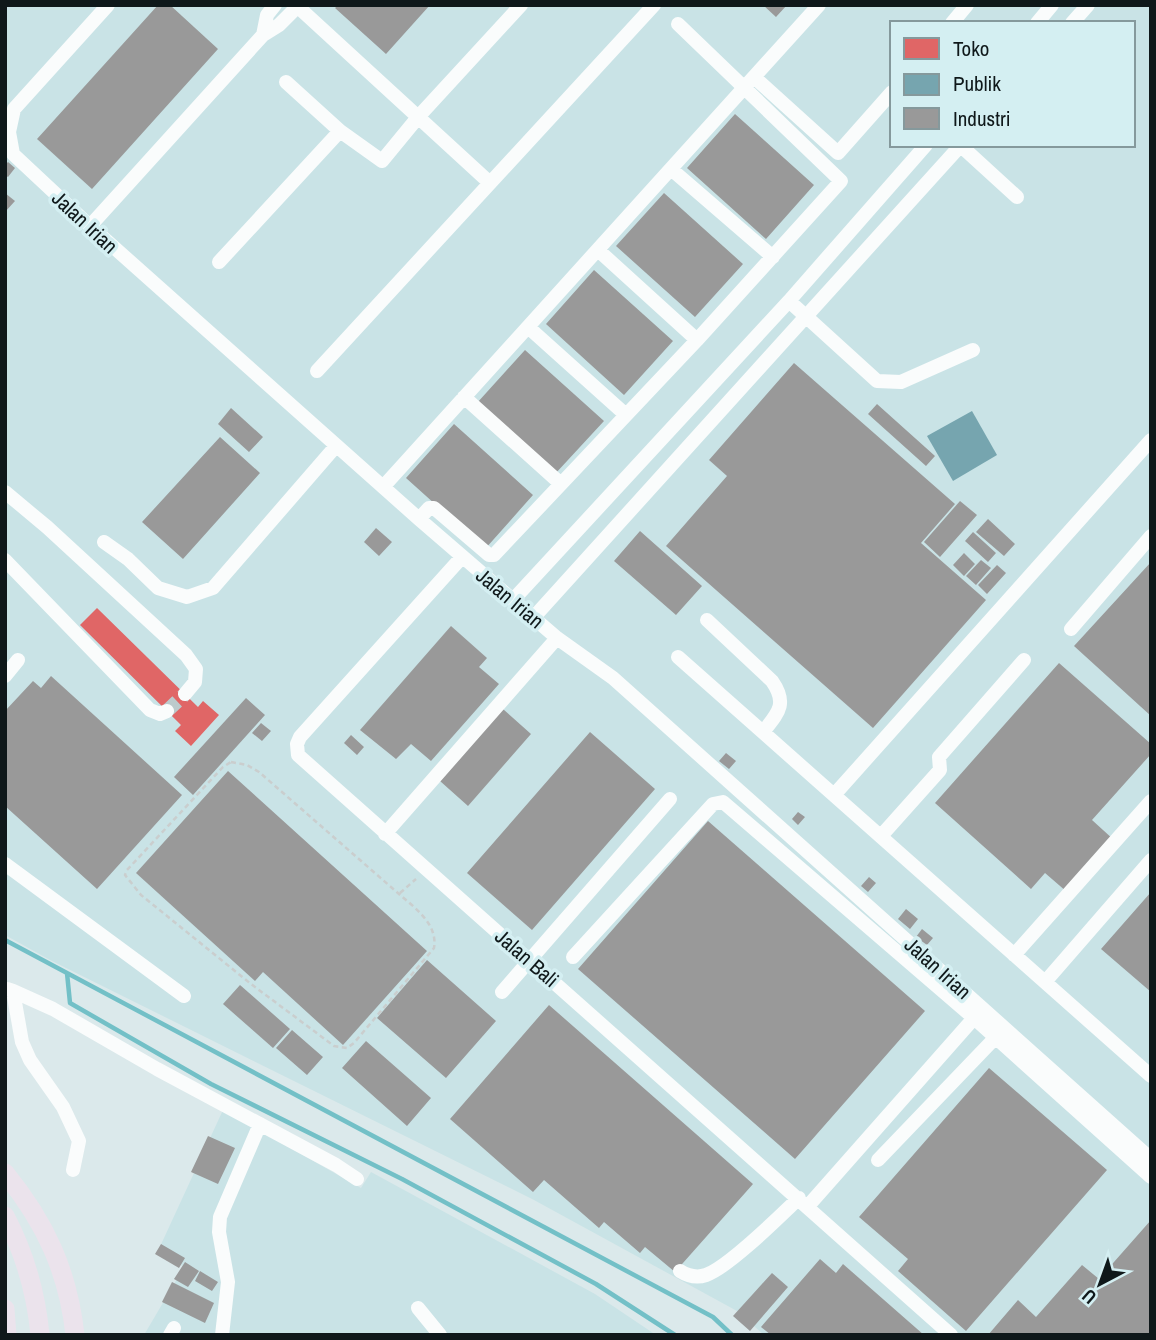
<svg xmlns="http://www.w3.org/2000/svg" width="1156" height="1340" viewBox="0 0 1156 1340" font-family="'Archivo Narrow',sans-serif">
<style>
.built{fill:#c9e3e6;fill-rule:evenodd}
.shops{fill:#e06666}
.public{fill:#76a5af}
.industry{fill:#999}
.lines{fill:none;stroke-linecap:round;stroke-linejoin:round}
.stream{stroke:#73c0c7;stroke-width:4.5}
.minor-tunnel{stroke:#bccacc;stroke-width:14;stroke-dasharray:14 7;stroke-linecap:butt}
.path{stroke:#cacece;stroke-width:2.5;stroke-dasharray:5 3.5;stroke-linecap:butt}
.minor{stroke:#fafcfc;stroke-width:14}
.highway{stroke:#ebe3ec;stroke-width:19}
.labels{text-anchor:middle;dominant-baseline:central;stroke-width:7;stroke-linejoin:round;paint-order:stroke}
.street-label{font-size:21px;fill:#0f181a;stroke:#d4eff2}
</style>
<rect width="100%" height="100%" fill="#dbe9eb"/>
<path class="built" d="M5,5H1151V1335H764L737,1311L534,1200L52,961L5,935ZM892,23H1133V145H892Z
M223,1110L361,1188L371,1172L595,1294L656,1335H144L184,1267L158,1251Z"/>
<path class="shops" d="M97,608L198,707L203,701L219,715L191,746L175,731L181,725L80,625Z"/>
<path class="public" d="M972,411L997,455L953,481L927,436Z"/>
<path class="industry" d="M158,5H170L218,49L92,189L37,139Z
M338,5H430L386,54L335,8Z
M763,5H787L776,17Z
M735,114L814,185L766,239L687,168Z
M8,162L15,168L8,177L5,175V165Z
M5,193L15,201L5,212Z
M664,193L743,264L695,317L616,246Z
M594,270L673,341L624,395L546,324Z
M525,350L604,421L555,474L477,403Z
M794,363L955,504L921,543L986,600L873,728L666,546L727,476L709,460Z
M877,404L935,456L926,466L868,414Z
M231,408L263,437L249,452L218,424Z
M454,424L533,495L485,549L406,478Z
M220,437L260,473L183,559L142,522Z
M960,501L977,515L940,557L924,542Z
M988,519L1015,544L1004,556L976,532Z
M376,528L392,542L379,556L364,542Z
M640,531L702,586L676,615L614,561Z
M973,532L996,553L988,562L965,541Z
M964,553L975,564L964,576L953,565Z
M981,560L991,568L976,585L966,576Z
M1151,562V716L1074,646Z
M997,565L1006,573L987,594L978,585Z
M451,626L487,658L479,667L499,684L431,761L411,744L396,759L360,730Z
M1059,663L1151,744V754L1092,820L1114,840L1067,892L1045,873L1031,889L935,803Z
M51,676L182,795L97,889L5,806V711L33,681L41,688Z
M246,698L265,715L193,795L174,777Z
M503,709L531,734L468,806L440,781Z
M261,723L271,731L262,741L252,733Z
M590,732L655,789L532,930L467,873Z
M351,735L364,747L357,755L344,743Z
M726,753L736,761L729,769L719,761Z
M228,771L427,951L343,1045L263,972L255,981L136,873Z
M798,812L805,817L798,825L792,819Z
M708,821L925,1011L795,1159L578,969Z
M869,877L876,883L868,892L861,886Z
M1151,892V992L1101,949Z
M906,909L918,919L910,929L898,919Z
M922,929L933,938L927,945L916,937Z
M427,960L496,1021L446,1078L377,1018Z
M240,985L290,1029L273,1048L223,1004Z
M549,1005L753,1184L675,1272L645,1247L640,1253L604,1222L599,1228L544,1180L533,1192L450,1119Z
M292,1030L323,1057L307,1075L276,1048Z
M366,1041L431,1098L407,1126L342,1068Z
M989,1068L1107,1170L966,1331L898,1271L908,1259L859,1217Z
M208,1136L235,1148L218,1184L191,1172Z
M1151,1220V1335H988L1018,1300L1036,1317L1082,1265L1099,1279Z
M161,1244L185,1258L179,1268L155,1254Z
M820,1259L836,1273L843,1264L924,1335H771L761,1327Z
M185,1262L199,1271L188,1287L174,1279Z
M200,1271L218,1282L212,1291L195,1281Z
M772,1273L788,1287L750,1331L733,1316Z
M172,1282L214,1303L205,1323L162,1302Z"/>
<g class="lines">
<path class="stream" d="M5,940L713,1317L732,1335
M67,973L70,1003L211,1084L402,1179L596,1284L675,1335"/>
<path class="minor-tunnel" d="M167,711L185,694"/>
<path class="path" d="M231,762L247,765L259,772L399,894C415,908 438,924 434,948L354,1043L347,1048L334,1046L251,984L141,895L125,875L127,870L223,767Z
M400,893L416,879"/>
<path class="minor" d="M108,5L14,109L9,132L13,154L90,226L419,519L557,638L613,678L1151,1159
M296,5L490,183
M952,23L967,5
M1037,23L1052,5
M1072,23L1088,5
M263,35L267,15L275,5
M754,77L838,153L892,92
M286,82L340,131L382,161L419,116L521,5
M960,145L1017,197
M671,169L773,257
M90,226L263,35L279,25L299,5
M598,250L697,340L841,181L678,24
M219,262L340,131
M789,301L877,381L901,382L973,350
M528,327L626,415
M317,371L654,5
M464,397L561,484
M383,487L819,5
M5,492L47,527L186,655L196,669L195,682L185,694
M419,519L429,508H434L489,555H494L697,340
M104,542L128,559L158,588L187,597L213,588L336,446
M462,557L300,737L297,744L298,755L951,1335
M5,560L150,710L160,714L167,711
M513,600L789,301L926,145
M534,617L961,145
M707,620L772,681C788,704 778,713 763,732
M1071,629L1151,536
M678,657L1151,1076
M5,676L18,660
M834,795L1151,440
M385,834L557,638
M881,836L940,770L939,757L1024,660
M5,864L184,996
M1014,955L1151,801
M573,957L713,804L723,802L974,1018L1151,1177
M1045,982L1151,860
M7,989L13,991L22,1042L30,1060L63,1107L79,1141L73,1170
M13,991L53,1009L157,1069L336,1165L357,1179
M502,992L670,799
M878,1160L996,1037
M808,1206L974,1018
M680,1271C688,1276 697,1278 706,1275C729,1267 780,1216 799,1198
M418,1308L440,1335
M170,1335L174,1328
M222,1335L228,1282L219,1232L220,1217L260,1124"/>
<path class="highway" d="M5,1173C45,1222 68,1271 75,1335
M5,1216C25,1254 36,1292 40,1335
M5,1309L7,1335"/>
</g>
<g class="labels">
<g class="street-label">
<text transform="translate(85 222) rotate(43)">Jalan Irian</text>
<text transform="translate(510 598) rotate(40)">Jalan Irian</text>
<text transform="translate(527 958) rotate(41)">Jalan Bali</text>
<text transform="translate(938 968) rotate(42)">Jalan Irian</text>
</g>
</g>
<rect width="1156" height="1340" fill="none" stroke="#0f181a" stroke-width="14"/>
<rect x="890" y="21" width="245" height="126" fill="#d4eff2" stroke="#85999c" stroke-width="2"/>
<rect x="904" y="38" width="35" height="21" fill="#e06666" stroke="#85999c" stroke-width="2"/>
<text x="953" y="56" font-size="21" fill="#0f181a">Toko</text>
<rect x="904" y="74" width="35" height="21" fill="#76a5af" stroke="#85999c" stroke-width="2"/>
<text x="953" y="91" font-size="21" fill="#0f181a">Publik</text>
<rect x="904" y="108" width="35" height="21" fill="#999999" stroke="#85999c" stroke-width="2"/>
<text x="953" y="126" font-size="21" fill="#0f181a">Industri</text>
<g transform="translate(1100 1284) rotate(221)" stroke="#d4eff2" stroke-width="5" paint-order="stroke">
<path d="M0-5L12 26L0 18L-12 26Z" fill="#0f181a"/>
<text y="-10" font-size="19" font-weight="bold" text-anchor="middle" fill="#0f181a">U</text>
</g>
</svg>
